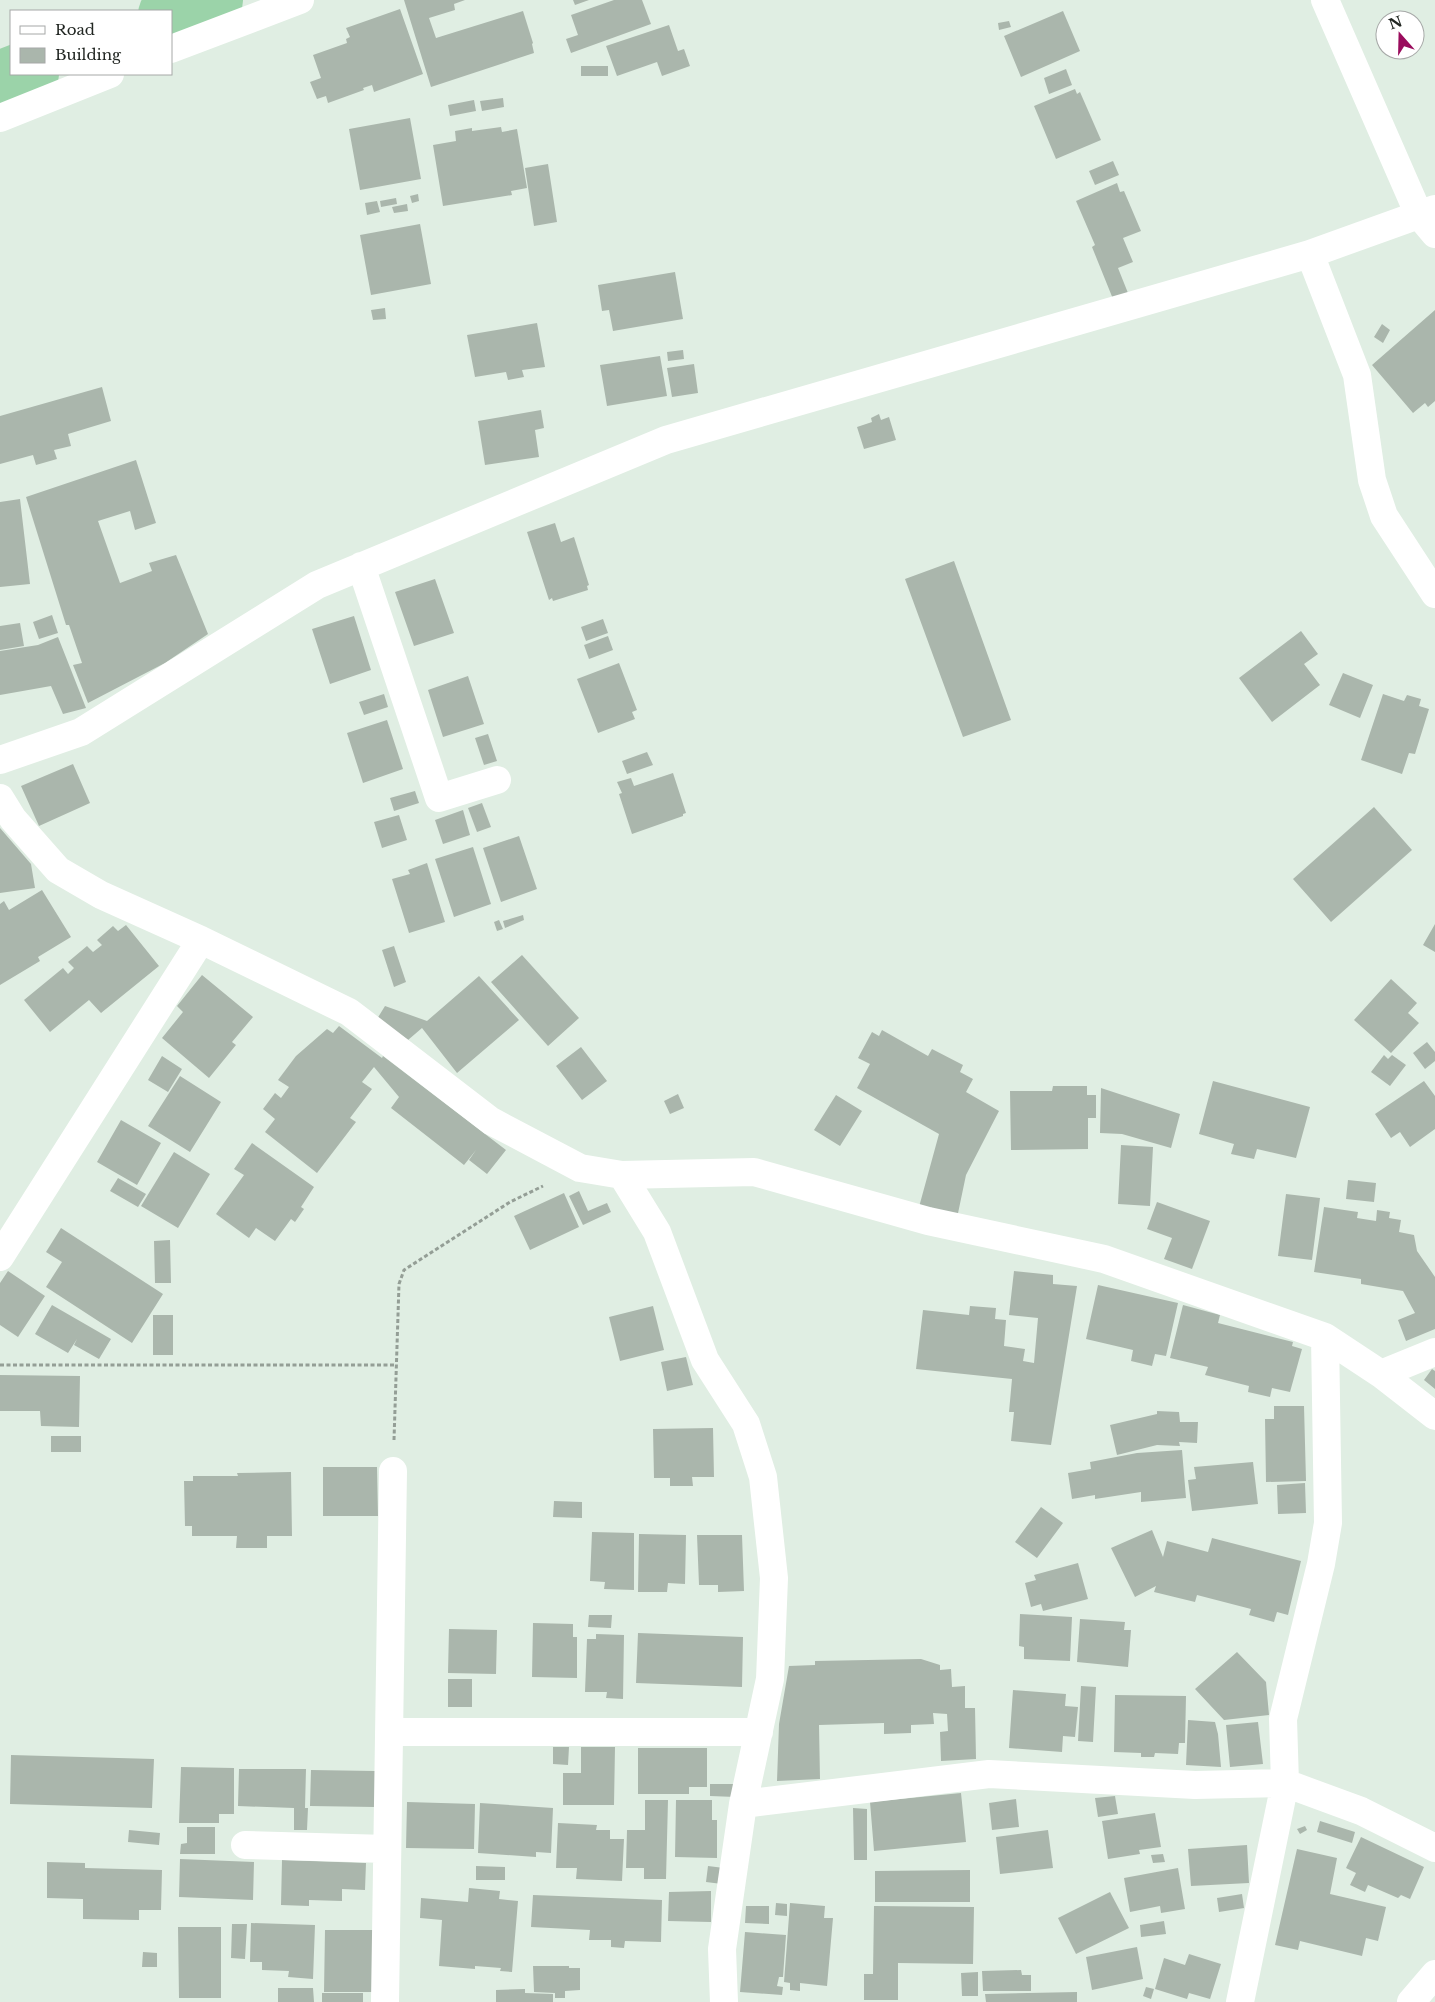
<svg xmlns="http://www.w3.org/2000/svg" width="1435" height="2002" viewBox="0 0 1435 2002" font-family="'Libre Baskerville',serif">
<style>
.lines{fill:none;stroke-linecap:round;stroke-linejoin:round}
.river{stroke:#9bd3a9;stroke-width:66}
.building{fill:#aab6ac}
.path{stroke:#949e96;stroke-width:3;stroke-dasharray:4 2.5;stroke-linecap:butt}
.minor{stroke:#fff;stroke-width:28}
.tertiary{stroke:#fff;stroke-width:28}
</style>
<rect width="100%" height="100%" fill="#e0eee3"/>
<g class="lines">
<path class="river" d="M171,15L210,0
M0,84L26,74"/>
</g>
<path class="building" d="M404,0H465L454,4L455,10L429,18L436,38L523,11L533,43L532,44L534,53L431,87Z
M573,0H589L575,5Z
M614,0H642L651,24L571,53L566,39L578,35L571,15Z
M400,9L423,74L374,92L372,85L363,88L364,90L328,103L326,96L317,99L310,82L321,78L313,55L347,43L346,39L350,37L346,28Z
M1063,11L1080,51L1021,77L1004,36Z
M1009,21L1011,27L999,30L998,23Z
M669,25L678,51L684,49L690,66L662,76L657,62L617,76L606,46Z
M581,66H608V76H581Z
M1066,69L1072,85L1049,94L1044,78Z
M1075,89L1077,94L1080,92L1101,140L1056,159L1034,106Z
M503,98L504,107L482,111L480,101Z
M474,100L476,111L450,116L448,105Z
M410,118L421,179L360,190L349,129Z
M501,127L502,132L517,129L527,188L511,191L512,195L443,206L433,145L456,141L455,131L472,128V131Z
M1113,161L1119,175L1095,185L1089,171Z
M548,164L557,222L534,226L525,168Z
M1117,183L1120,192L1124,191L1141,231L1123,238L1133,262L1118,268L1128,293L1113,299L1092,247L1095,245L1076,201Z
M418,194L419,201L412,203L410,196Z
M396,198L397,204L381,207L380,201Z
M377,201L380,212L367,215L365,203Z
M407,204L408,211L394,213L392,207Z
M420,224L431,284L371,295L360,235Z
M675,272L683,319L613,331L609,310L602,311L598,285Z
M385,308L386,319L373,320L371,310Z
M1435,310V401L1428,407L1425,403L1413,413L1372,365Z
M537,323L545,367L522,370L524,377L508,380L506,372L475,377L467,335Z
M1382,324L1390,330L1383,343L1374,337Z
M683,350L684,359L668,361L667,352Z
M660,356L667,396L607,406L600,365Z
M694,364L698,393L672,397L667,368Z
M102,387L111,421L68,434L71,446L54,450L57,459L36,465L33,455L0,464V416Z
M541,410L544,428L535,430L539,457L485,465L478,421Z
M879,414L881,420L889,417L896,440L864,449L857,427L872,422L871,418Z
M136,460L156,523L135,530L130,511L98,521L120,583L152,571L149,563L176,555L208,634L165,663L88,703L73,665L82,663L69,625H66L26,497Z
M20,499L30,584L0,587V502Z
M555,523L561,542L574,537L589,585L587,586L588,590L553,601L552,598L549,600L527,532Z
M954,561L1011,720L963,737L905,579Z
M435,579L454,633L414,646L395,592Z
M52,615L58,633L39,639L33,622Z
M354,616L371,670L330,684L312,629Z
M603,619L608,633L586,641L581,627Z
M20,623L24,646L0,650V626Z
M1301,631L1318,654L1304,664L1320,685L1272,722L1239,678Z
M608,636L613,650L589,659L584,645Z
M58,637L86,708L63,714L51,686L0,695V651L38,645Z
M619,663L637,710L632,712L635,719L598,733L577,679Z
M1343,673L1373,685L1360,718L1329,705Z
M468,676L484,724L443,737L428,690Z
M384,694L388,707L364,715L359,702Z
M1383,694L1404,701L1407,695L1421,699L1419,706L1429,709L1415,754L1409,753L1402,774L1361,760Z
M387,720L403,769L363,783L347,733Z
M488,734L497,761L484,765L475,738Z
M647,752L653,765L627,774L622,761Z
M73,764L90,803L39,826L21,786Z
M673,773L686,813L683,814V816L632,834L619,794L622,793L617,782L631,778L634,786Z
M415,791L419,803L394,811L390,798Z
M482,803L491,827L477,832L468,808Z
M1374,807L1412,850L1331,922L1293,879Z
M463,810L470,835L443,844L435,820Z
M399,815L407,840L382,848L374,822Z
M0,828L31,864L35,888L0,893Z
M519,836L537,889L501,902L483,848Z
M473,847L491,904L454,917L435,859Z
M427,863L445,922L409,933L392,879L410,874L408,870Z
M42,890L71,937L38,957L40,961L0,985V904L4,901L9,910Z
M523,915L524,920L505,928L503,921Z
M499,920L503,929L497,931L494,922Z
M1435,924V952L1423,945Z
M126,925L159,966L101,1013L89,1000L50,1032L24,1000L63,968L68,974L74,968L68,962L87,946L93,952L102,945L97,940L113,926L118,931Z
M394,946L406,982L394,987L382,950Z
M522,955L579,1018L548,1046L491,982Z
M202,975L253,1017L232,1042L236,1045L209,1078L162,1038L183,1012L177,1006Z
M479,976L519,1020L457,1073L422,1028L408,1040L377,1019L385,1006L427,1021Z
M1391,979L1417,1003L1408,1013L1419,1023L1391,1053L1354,1020Z
M339,1026L382,1058L383,1056L506,1150L487,1174L469,1160L476,1150L464,1165L391,1108L399,1097L374,1067L362,1082L372,1089L350,1118L356,1122L317,1173L265,1132L275,1119L263,1109L275,1093L281,1098L289,1087L278,1080L296,1056L327,1029L333,1033Z
M882,1030L928,1056L932,1049L963,1065L960,1072L973,1079L966,1092L999,1111L966,1175L957,1218L919,1207L939,1134L857,1088L870,1064L858,1058L872,1032L879,1036Z
M1427,1042L1435,1052V1061L1425,1069L1413,1053Z
M581,1047L607,1081L582,1100L556,1066Z
M1384,1055L1388,1059L1392,1055L1406,1065L1390,1086L1371,1072Z
M162,1056L182,1069L168,1092L148,1080Z
M180,1076L221,1102L190,1152L148,1126Z
M1213,1081L1310,1107L1296,1158L1257,1149L1254,1159L1231,1154L1234,1144L1199,1134Z
M1424,1081L1435,1096V1129L1410,1147L1400,1132L1391,1138L1375,1114Z
M1053,1086H1087V1095H1096V1118H1088V1149L1011,1150L1010,1091H1052Z
M1101,1088L1180,1114L1171,1148L1122,1134L1100,1133Z
M678,1094L684,1108L670,1114L664,1101Z
M836,1095L862,1111L840,1146L814,1130Z
M121,1120L161,1143L137,1185L97,1162Z
M252,1143L314,1187L301,1207L304,1209L295,1222L291,1219L275,1241L256,1228L249,1238L216,1214L244,1175L234,1169Z
M1121,1145L1153,1147L1150,1206L1118,1204Z
M174,1152L210,1174L178,1228L141,1206Z
M118,1178L146,1194L138,1207L110,1191Z
M1348,1180L1376,1183L1374,1202L1346,1199Z
M579,1191L588,1211L607,1203L611,1212L583,1225L569,1196Z
M564,1193L579,1227L530,1250L514,1216Z
M1286,1194L1320,1198L1312,1260L1278,1256Z
M1157,1202L1210,1221L1192,1269L1164,1259L1172,1238L1147,1229Z
M1324,1207L1358,1212L1357,1218L1376,1221L1377,1210L1390,1212L1389,1218L1401,1220L1399,1232L1414,1235L1417,1251L1435,1277V1329L1406,1341L1398,1320L1415,1313L1403,1291L1361,1284V1279L1314,1272Z
M61,1228L163,1294L132,1343L46,1287L62,1262L46,1252Z
M170,1240L171,1283H155L154,1241Z
M8,1271L45,1296L18,1337L0,1325V1283Z
M1014,1271L1053,1275V1284L1077,1286L1051,1445L1011,1441L1014,1412H1009L1012,1379L916,1369L923,1310L969,1315L970,1306L996,1308L995,1319L1006,1320L1004,1346L1025,1349L1023,1361L1034,1363L1038,1318L1009,1315Z
M1098,1285L1178,1303L1166,1356L1155,1354L1152,1366L1131,1361L1133,1350L1086,1339Z
M52,1305L111,1339L99,1359L74,1345L77,1339L68,1353L35,1334Z
M1183,1305L1220,1315L1218,1323L1293,1342L1292,1346L1302,1349L1290,1392L1272,1388L1270,1397L1248,1392L1249,1386L1205,1375L1208,1367L1170,1358Z
M653,1306L664,1350L620,1361L609,1317Z
M153,1315H173V1355H153Z
M686,1357L693,1385L667,1391L661,1362Z
M1432,1369L1435,1371V1389L1424,1380Z
M0,1375L80,1376L79,1427L41,1426L40,1411H0Z
M1274,1406H1304L1306,1481L1266,1482L1265,1419H1274Z
M1157,1411L1179,1412L1180,1422H1198L1197,1443L1179,1442L1180,1446L1157,1445L1117,1455L1110,1425L1157,1414Z
M713,1428L714,1477H692L693,1486H670V1478H654L653,1429Z
M51,1436H81V1452H51Z
M1182,1450L1186,1498L1141,1502V1492L1095,1499V1495L1072,1499L1068,1473L1091,1469L1090,1462L1137,1453Z
M1253,1462L1258,1504L1192,1511L1188,1480L1196,1479L1194,1467Z
M323,1467H377L378,1516H323Z
M291,1472L292,1536H267V1548H236L237,1536H192V1526H185L184,1481H193V1476H238L237,1473Z
M1305,1483L1306,1513L1278,1514L1277,1485Z
M554,1501L582,1502V1518L553,1517Z
M1041,1507L1063,1523L1037,1558L1015,1542Z
M1152,1530L1163,1557L1167,1541L1208,1552L1212,1538L1301,1561L1288,1615L1277,1612L1274,1622L1249,1615L1251,1609L1197,1595L1195,1602L1154,1592L1156,1586L1135,1597L1111,1548Z
M592,1532L634,1533V1590L604,1589L605,1582L590,1581Z
M639,1534L686,1535L685,1584L668,1583L667,1592H638Z
M697,1535H742L744,1591L718,1592V1585H699Z
M1078,1563L1088,1599L1043,1611L1041,1604L1031,1607L1025,1583L1036,1580L1034,1575Z
M1020,1614L1072,1617L1070,1661L1024,1659V1647L1019,1646Z
M589,1615H612L611,1628L588,1627Z
M1080,1619L1125,1622L1124,1630H1131L1128,1667L1077,1662Z
M533,1623L573,1624V1637H577V1678L532,1677Z
M449,1629L497,1630L496,1674L448,1673Z
M638,1633L743,1637L742,1687L636,1683Z
M596,1634L624,1635L623,1699L606,1698L607,1692H585L587,1639H596Z
M1237,1652L1266,1682L1269,1715L1224,1720L1195,1689Z
M921,1659L940,1665V1670L951,1669L952,1687L965,1686V1708H975L976,1759L941,1761L940,1732L948,1731L947,1714L933,1713L934,1724L911,1725V1733L884,1734V1723L819,1725L820,1779L777,1781L779,1724L789,1666L815,1665V1661Z
M448,1679H472V1707H448Z
M1081,1686L1096,1687L1093,1742L1078,1741Z
M1013,1690L1066,1694L1065,1706L1078,1707L1075,1737L1063,1736L1062,1752L1009,1748Z
M1115,1695L1186,1696L1185,1743H1179L1178,1754L1155,1753L1154,1757H1141V1753L1114,1752Z
M1188,1720L1215,1722L1218,1734L1221,1767L1186,1765Z
M1258,1722L1263,1764L1230,1767L1226,1725Z
M553,1747H569L568,1765L553,1764Z
M581,1747H615L614,1805H563V1773H581Z
M638,1748H707V1787H689V1794H638Z
M11,1755L154,1759L152,1808L10,1804Z
M181,1767L234,1768V1814H219V1823H179Z
M239,1769H306L305,1808H308L307,1830H294V1808L238,1806Z
M311,1770L375,1771V1807L310,1806Z
M710,1784H737L736,1797L710,1796Z
M961,1793L966,1842L874,1851L870,1802Z
M1115,1796L1118,1814L1098,1817L1095,1798Z
M1016,1799L1019,1827L992,1830L989,1803Z
M645,1800H668L666,1879H644V1868H626L627,1830H645Z
M676,1800H712V1820H717V1858L675,1857Z
M407,1802L475,1804L474,1849L406,1848Z
M480,1803L553,1808L551,1853L536,1852V1857L478,1853Z
M853,1808L867,1809V1860H854Z
M1155,1813L1161,1847L1139,1850L1140,1854L1108,1859L1102,1821Z
M1320,1821L1355,1832L1352,1843L1317,1832Z
M558,1823L597,1825L596,1830H610V1839H624L622,1881L576,1879L577,1868H556Z
M1305,1826L1307,1830L1300,1834L1297,1829Z
M187,1827H215V1854H180L181,1844L187,1843Z
M129,1830L160,1833L159,1845L128,1842Z
M1048,1830L1053,1868L1000,1874L996,1837Z
M1361,1837L1424,1867L1410,1899L1401,1895L1398,1898L1368,1885L1365,1892L1350,1885L1356,1873L1346,1868Z
M1247,1845L1249,1883L1191,1886L1188,1849Z
M1297,1849L1337,1858L1330,1894L1386,1907L1378,1941L1366,1938L1362,1956L1300,1941L1298,1950L1275,1945Z
M1163,1854L1165,1862L1153,1863L1151,1855Z
M180,1859L254,1862L253,1900L179,1897Z
M282,1860L366,1863L365,1890L342,1889V1901L309,1900V1906L281,1905Z
M47,1862L85,1863V1868L162,1870L161,1910H139V1920L83,1919V1899L47,1898Z
M476,1866L505,1867V1880H476Z
M708,1866L724,1868L722,1884L706,1882Z
M1178,1868L1185,1909L1161,1913L1160,1906L1130,1912L1124,1878Z
M970,1870V1902H875V1871Z
M469,1888L500,1891L499,1899L518,1901L512,1972L500,1971L501,1968L475,1966V1969L439,1966L442,1920L420,1918L421,1898L468,1902Z
M711,1891V1922L668,1921L669,1892Z
M1110,1892L1129,1928L1076,1954L1058,1918Z
M1242,1894L1244,1908L1219,1912L1217,1898Z
M533,1895L662,1900L661,1942L625,1941L624,1948L611,1947V1940H589L590,1930L531,1927Z
M776,1903L787,1904V1916L775,1915Z
M790,1903L825,1906L824,1918H833L827,1986L800,1983V1991L790,1990V1983L784,1982Z
M746,1906H769V1924L745,1923Z
M874,1906L974,1907L973,1964L898,1963V2000H864V1974H873Z
M1164,1921L1166,1934L1141,1937L1140,1925Z
M251,1923L315,1925L313,1979L288,1977L289,1971L262,1970V1962H250Z
M232,1924H247L245,1959L231,1958Z
M178,1927H221V1998H179Z
M325,1930H373V1992H324Z
M745,1932L786,1935L783,1977H779L777,1986L783,1987L782,1995L740,1992Z
M1137,1947L1143,1979L1092,1990L1086,1957Z
M143,1952L157,1953V1967H142Z
M1189,1954L1221,1964L1210,1999L1189,1993L1187,1999L1155,1989L1164,1958L1185,1965Z
M533,1966H569V1968H580V1990L565,1991V1998H555V1993L534,1992Z
M1021,1970L1022,1975H1031V1991H983L982,1971Z
M978,1972V1996H962L961,1973Z
M1146,1987L1154,1989L1151,1999L1143,1996Z
M278,1988H313L314,2002H278Z
M525,1989V1993L553,1994V2002H496V1990Z
M1077,1992V2002H986L985,1994Z
M322,1993H363V2002H322Z"/>
<g class="lines">
<path class="path" d="M0,1365H396
M394,1440L399,1284L404,1270L510,1202L543,1186"/>
<path class="minor" d="M1325,0L1419,215L1435,234
M171,49L300,0
M0,118L110,74
M1310,254L1357,375L1372,480L1384,516L1435,594
M361,566L439,798L497,780
M0,760L81,732L317,585L666,440L1310,254L1435,209
M0,798L13,819L58,870L101,895L201,940L349,1012L491,1121L580,1168L622,1175L754,1172L928,1221L1104,1259L1325,1337L1381,1374L1435,1416
M622,1175L657,1232L705,1360L746,1424L763,1477L774,1578L770,1679L743,1804L722,1949L724,2002
M0,1257L201,940
M1381,1374L1435,1352
M389,1732H759
M743,1804L989,1774L1195,1785L1285,1783L1361,1811L1435,1848
M245,1845L387,1849
M385,2002L393,1471
M1240,2002L1285,1783L1283,1719L1321,1564L1328,1523L1325,1337"/>
<path class="tertiary" d="M1411,2002L1435,1974"/>
</g>
<rect x="10" y="10" width="162" height="65" fill="#ffffff" stroke="#a6a8a7"/>
<rect x="20" y="26" width="25" height="8" fill="#ffffff" stroke="#a6a8a7"/>
<text x="55" y="35" font-size="15" fill="#212622">Road</text>
<rect x="20" y="48" width="25" height="15" fill="#aab6ac" stroke="#a6a8a7"/>
<text x="55" y="60" font-size="15" fill="#212622">Building</text>
<g transform="translate(1400 35) rotate(340)"><circle r="24" fill="#ffffff" stroke="#a6a8a7"/>
<path d="M0-4L9 19L0 12L-9 19Z" fill="#9a0c5d"/>
<text y="-8" font-size="14" font-weight="bold" text-anchor="middle" fill="#212622">N</text>
</g>
</svg>
